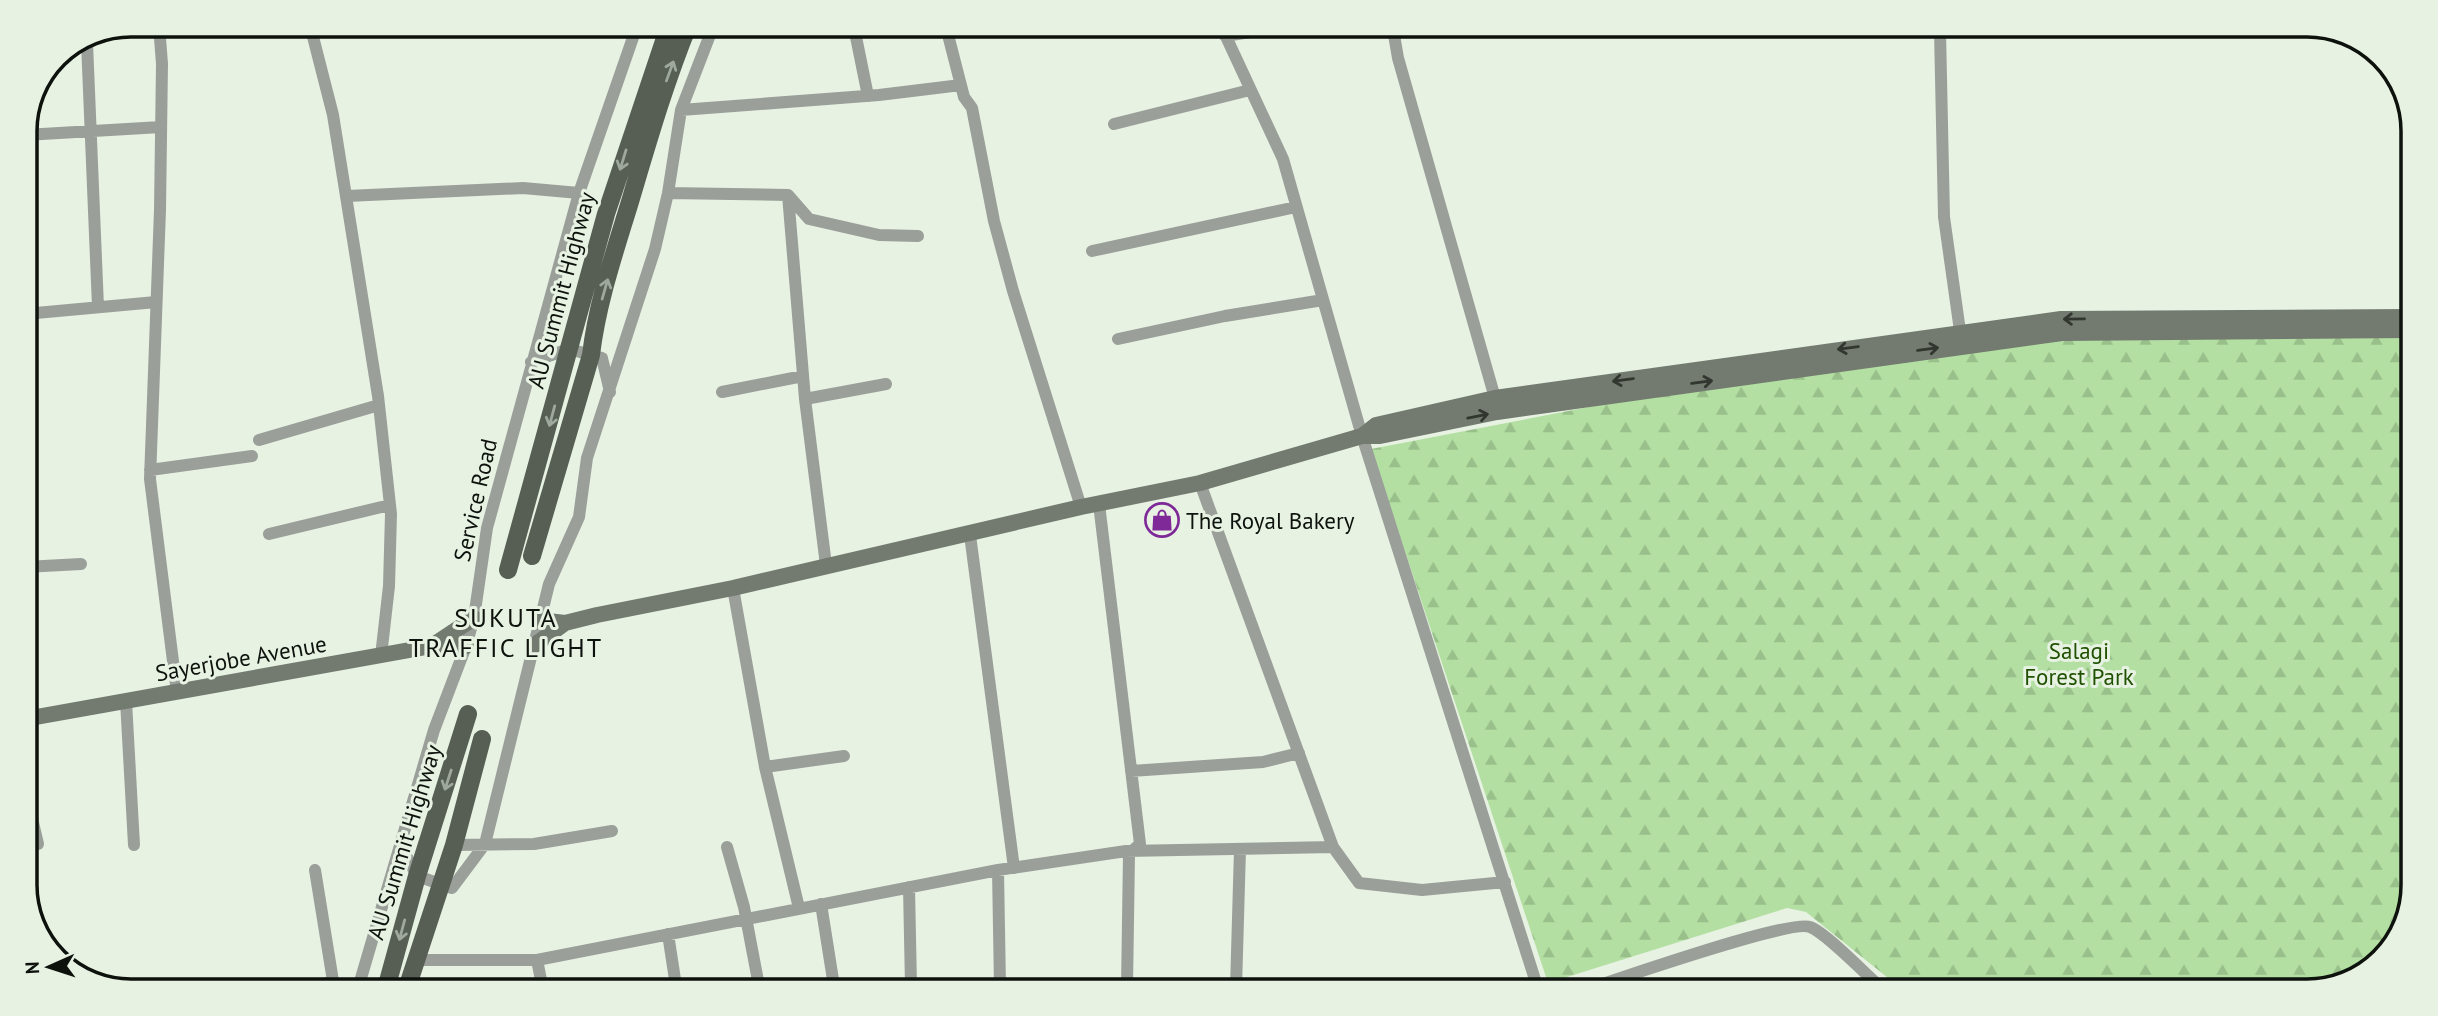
<svg xmlns="http://www.w3.org/2000/svg" width="2438" height="1016" viewBox="0 0 2438 1016" font-family="'PT Sans',sans-serif">
<style>
.forest{fill:url(#forest-firs)}
.lines{fill:none;stroke-linecap:round;stroke-linejoin:round}
.street{stroke:#9b9f99;stroke-width:12}
.secondary{stroke:#737a70;stroke-width:16}
.primary{stroke:#575f54;stroke-width:18}
.oneway{stroke:#9fa89c}
.oneway2{stroke:#31362f}
.labels{text-anchor:middle;dominant-baseline:central;stroke-width:6;stroke-linejoin:round;paint-order:stroke}
.street-label{font-size:23px;fill:#0e120c;stroke:#e7f2e3}
.poi-label{font-size:23px;fill:#0e120c;stroke:#e7f2e3;text-anchor:start}
.park-label{font-size:23px;fill:#205101;stroke:#e7f2e3}
.quarter-label{font-size:26px;letter-spacing:2px;fill:#0e120c;stroke:#e7f2e3}
.rim{fill:none;stroke:#0e120c;stroke-width:3.5}
</style>
<defs>
<pattern id="forest-firs" width="22" height="20" patternUnits="userSpaceOnUse" patternTransform="scale(1.75)"><rect width="22" height="20" fill="#b3e0a2"/><path d="M5 1l3.5 6h-7zM16 11l3.5 6h-7z" fill="#99bf8a"/></pattern>
</defs>
<rect width="100%" height="100%" fill="#e7f2e3"/>
<path class="forest" d="M2411,324L2406,925L2366,973L2307,991L1903,990L1806,912L1787,908L1548,983L1371,449L1698,386L2078,332Z"/>
<g class="lines">
<path class="street" d="M159,25L162,64L160,210L150,479L177,693
M310,25L333,115L378,396L391,514L389,586L381,656
M854,27L868,96
M946,27L964,97L972,108L994,221L1013,291L1081,507
M1222,28L1283,159L1362,436L1538,989
M1393,29L1398,58L1495,398
M1940,31L1944,217L1960,331
M1225,36L1269,29
M87,43L98,307
M681,110L879,95L961,85
M1114,124L1250,90
M25,135L161,127
M668,193L788,195L809,219L879,235L918,236
M788,195L805,399L826,565
M347,196L523,188L579,193
M25,234L30,314
M1092,251L1296,207
M25,314L156,302
M1118,339L1225,316L1323,300
M531,362L569,349L602,358L610,392
M722,392L803,376
M805,399L886,384
M259,440L379,405
M150,470L252,456
M1200,483L1333,847L1359,883L1422,890L1505,882
M1099,504L1140,844L1129,854L1127,987
M269,534L390,505
M970,535L1014,868
M25,567L81,564
M733,588L765,767L799,908
M126,701L134,845
M765,767L844,756
M1131,771L1263,762L1299,753
M25,789L38,844
M400,844L417,876L452,888L485,844L549,584L579,517L587,458L655,249L668,193L681,110L713,27
M454,845L534,844L612,831
M727,847L744,907L759,986
M315,870L333,981L323,984
M998,870L1000,987
M909,887L911,986
M821,904L834,986
M668,934L676,986
M417,960H537L998,870L1126,851L1333,847
M537,960L542,985
M359,985L434,730L466,646L474,618L487,528L579,193L637,26
M1236,988L1240,849
M1587,989C1620,979 1789,919 1810,927C1825,932 1869,977 1883,990"/>
<path class="secondary" d="M1362,436L1376,425L1495,398L2061,319L2411,317
M539,620L565,623
M432,646L474,618
M532,647L565,623L597,615L733,588L1081,507L1200,483L1362,436H1380L1497,412L2062,333L2411,330
M25,719L432,646H466"/>
<path class="primary" d="M532,556L591,355C597,304 614,254 629,205C647,145 664,85 688,26
M508,570L606,214L669,26
M387,985L417,876L468,714
M408,985L454,845L482,739"/>
</g>
<defs><path id="oneway-shaft" d="M-6 0H5M1.5-3L5.5 0L1.5 3" fill="none" stroke-width="1.6" stroke-linecap="round" stroke-linejoin="round" transform="scale(1.75)"/></defs>
<g class="oneway">
<use href="#oneway-shaft" transform="translate(670 71) rotate(-70)"/>
<use href="#oneway-shaft" transform="translate(623 160) rotate(107)"/>
<use href="#oneway-shaft" transform="translate(605 289) rotate(-74)"/>
<use href="#oneway-shaft" transform="translate(552 416) rotate(105)"/>
<use href="#oneway-shaft" transform="translate(448 780) rotate(108)"/>
<use href="#oneway-shaft" transform="translate(402 930) rotate(105)"/>
</g>
<g class="oneway2">
<use href="#oneway-shaft" transform="translate(2074 319) rotate(179)"/>
<use href="#oneway-shaft" transform="translate(1848 348) rotate(172)"/>
<use href="#oneway-shaft" transform="translate(1928 349) rotate(-8)"/>
<use href="#oneway-shaft" transform="translate(1623 380) rotate(172)"/>
<use href="#oneway-shaft" transform="translate(1702 382) rotate(-8)"/>
<use href="#oneway-shaft" transform="translate(1478 416) rotate(-11)"/>
</g>
<defs>
<g id="shop-ring" transform="scale(1.75)"><circle r="9.5" fill="#e7f2e3" stroke="#7e2997" stroke-width="1.5"/><path d="M-5-2.5h2.3a2.7 3.5 0 0 1 5.4 0H5L5.5 6h-11ZM-1.5-2.5h3a1.5 2.3 0 0 0-3 0Z" fill="#7e2997"/></g>
</defs>
<g fill-rule="evenodd">
<use href="#shop-ring" x="1162" y="520"/>
</g>
<g class="labels">
<g class="street-label">
<text transform="translate(561 290) rotate(-75)">AU Summit Highway</text>
<text transform="translate(475 500) rotate(-77)">Service Road</text>
<text transform="translate(241 658) rotate(-10)">Sayerjobe Avenue</text>
<text transform="translate(404 842) rotate(-73)">AU Summit Highway</text>
</g>
<g class="poi-label">
<text x="1186" y="520">The Royal Bakery</text>
</g>
<g class="park-label">
<text x="2079" y="650">Salagi<tspan x="2079" dy="26">Forest Park</tspan></text>
</g>
<g class="quarter-label">
<text x="506" y="617">SUKUTA<tspan x="506" dy="30">TRAFFIC LIGHT</tspan></text>
</g>
</g>
<path d="M0 0H2438V1016H0ZM131 37H2307A94 94 0 0 1 2401 131V885A94 94 0 0 1 2307 979H131A94 94 0 0 1 37 885V131A94 94 0 0 1 131 37Z" fill="#e7f2e3" fill-rule="evenodd"/>
<path class="rim" d="M131 37H2307A94 94 0 0 1 2401 131V885A94 94 0 0 1 2307 979H131A94 94 0 0 1 37 885V131A94 94 0 0 1 131 37Z"/>
<g transform="translate(49 967) rotate(267)" stroke="#e7f2e3" stroke-width="5" paint-order="stroke">
<path d="M0-5L12 26L0 18L-12 26Z" fill="#0e120c"/>
<text y="-10" font-size="19" font-weight="bold" text-anchor="middle" fill="#0e120c">N</text>
</g>
</svg>
